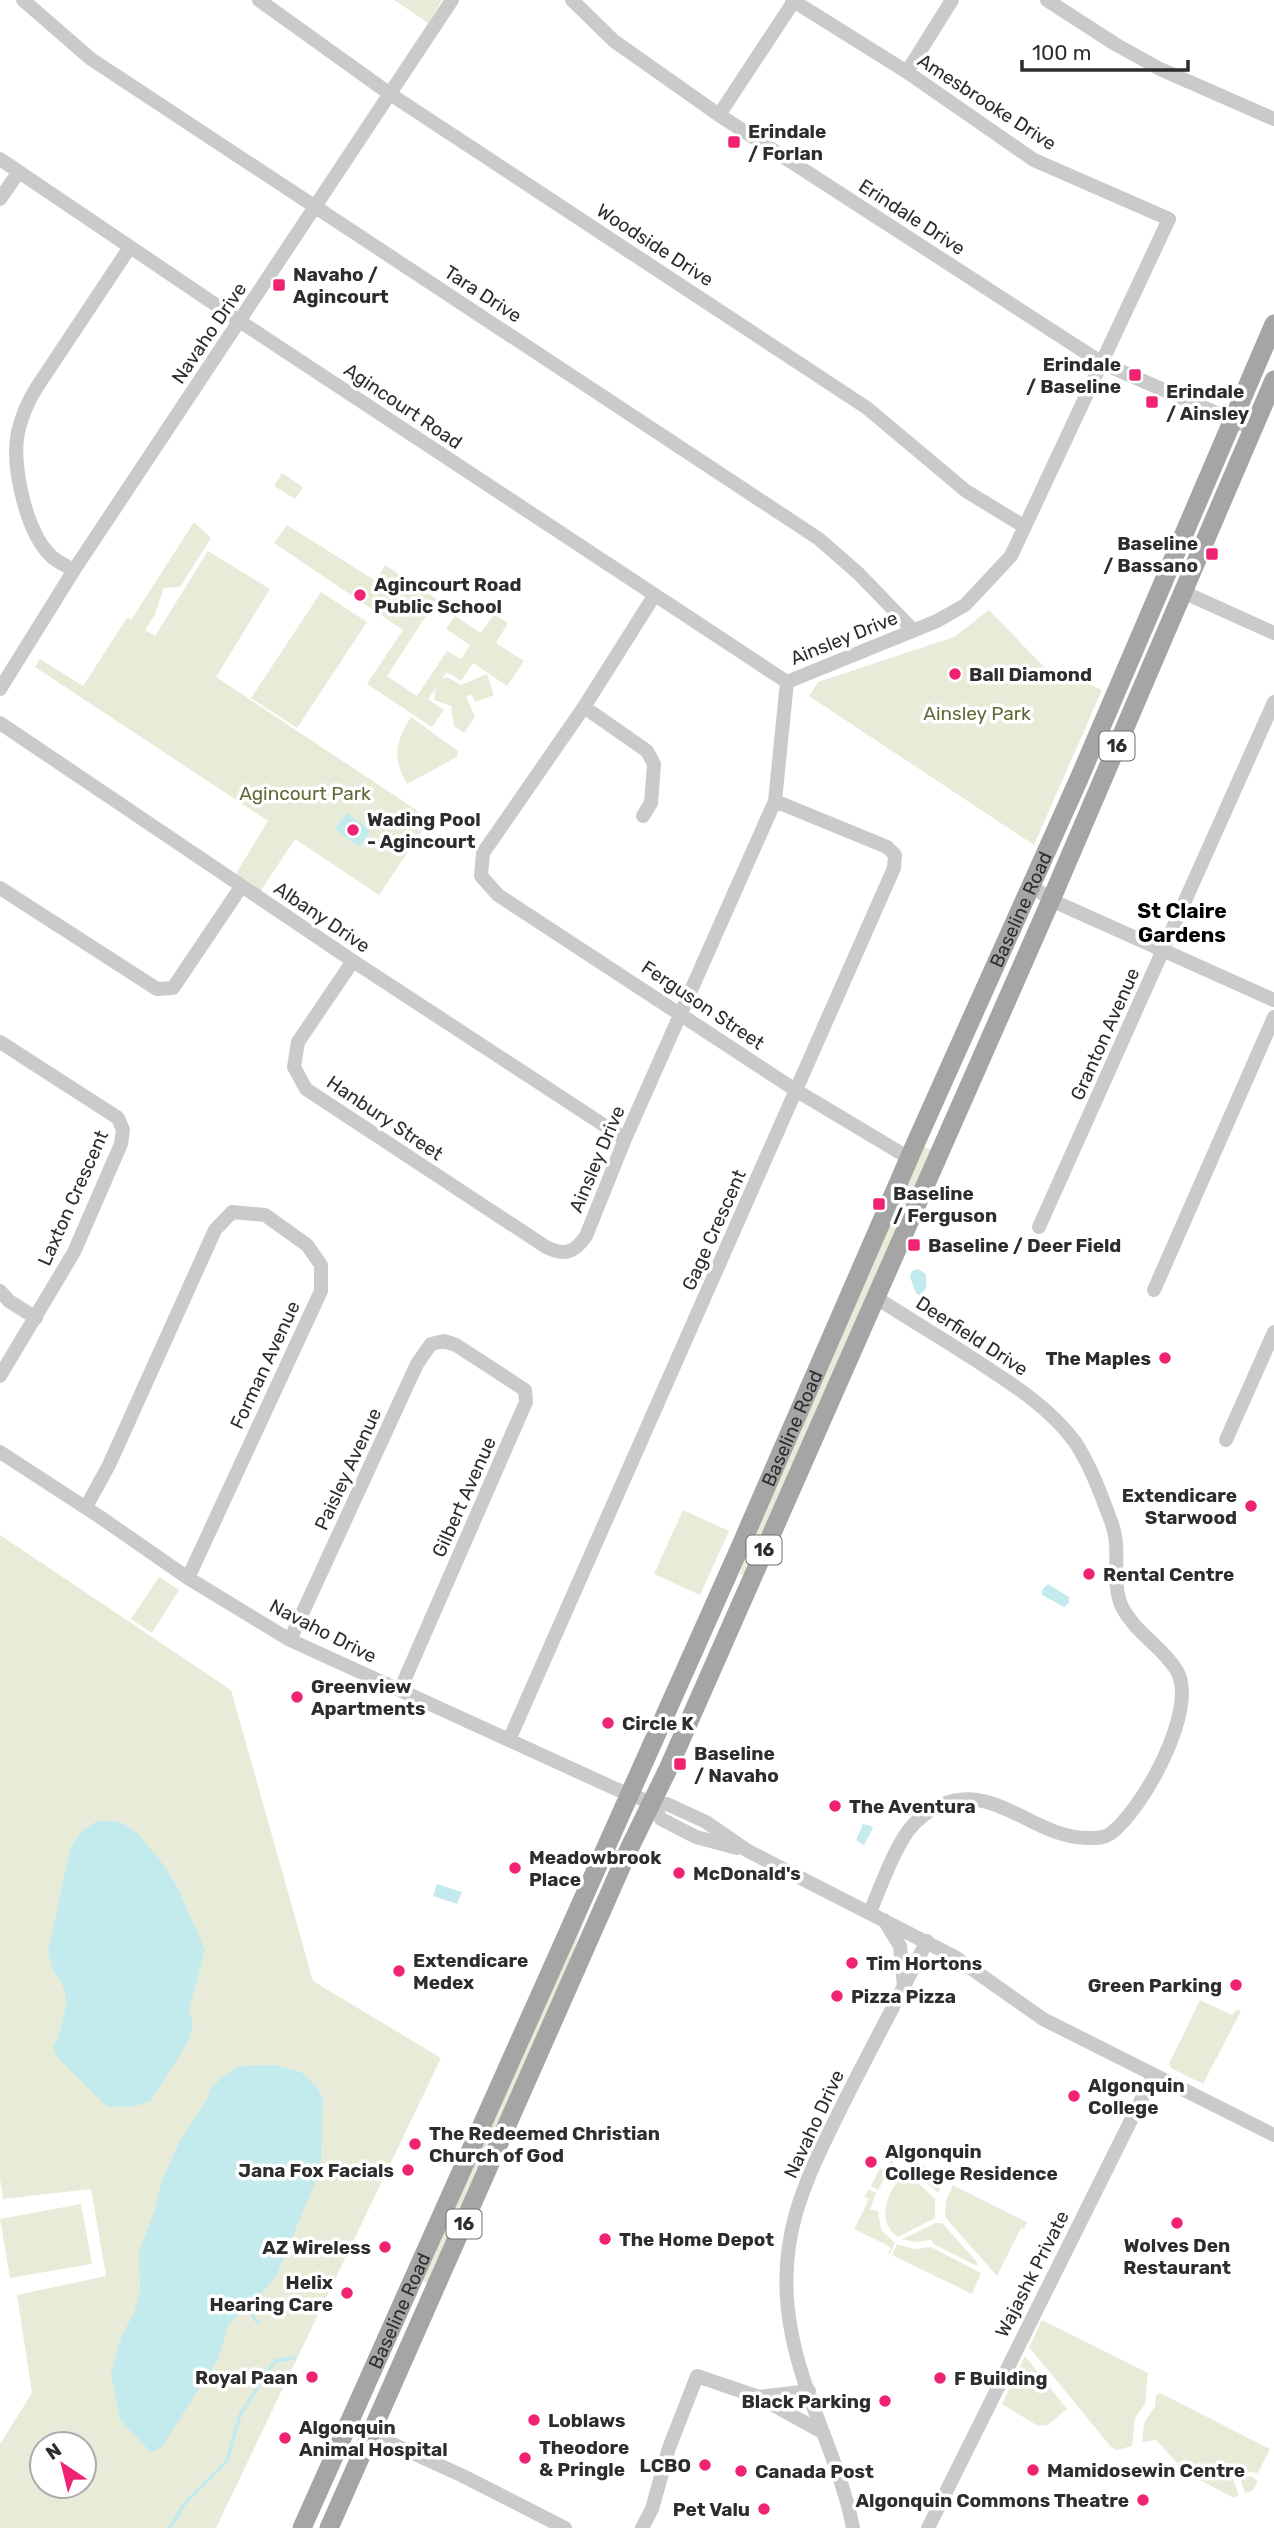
<svg xmlns="http://www.w3.org/2000/svg" width="1274" height="2528" viewBox="0 0 1274 2528" font-family="Rubik,sans-serif">
<style>
.green{fill:#e9ebd9;fill-rule:evenodd}
.water{fill:#c3eaed}
.lines{fill:none;stroke-linecap:round;stroke-linejoin:round}
.stream{stroke:#c3eaed;stroke-width:3.5}
.minor{stroke:#cacaca;stroke-width:14}
.major{stroke:#a5a5a5;stroke-width:19}
.poi-dot{fill:#ef2372;stroke:#fff;stroke-width:2.5}
.labels{text-anchor:middle;dominant-baseline:central;stroke-width:7;stroke-linejoin:round;paint-order:stroke}
.shield{fill:#fff;stroke:#6c6c6c;stroke-width:2}
.shield-label{font-size:18px;font-weight:bold;fill:#2d2d2d}
.street-label{font-size:19px;fill:#2d2d2d;stroke:#fff}
.poi-label{font-size:19px;font-weight:bold;fill:#2d2d2d;stroke:#fff;text-anchor:start}
.park-label{font-size:19px;fill:#5f6a38;stroke:#fff}
.neighbourhood-label{font-size:21px;font-weight:bold;fill:#000;stroke:#fff}
</style>
<rect width="100%" height="100%" fill="#fff"/>
<path class="green" d="M394,0H442L428,23Z
M282,473L303,487L295,499L274,486Z
M194,522L211,538L180,587L164,588L155,614L145,630L155,636L208,551L270,589L216,677L430,819L379,895L295,839L258,895L234,877L268,821L35,667L40,659L83,686L127,618L131,620Z
M287,525L376,581L385,565L437,599L387,676L417,696L447,651L461,659L470,645L446,629L455,616L481,633L494,614L508,623L496,643L524,661L507,686L473,663L461,681L447,672L442,679L447,677L461,685L487,674L494,695L475,702L472,695L466,696L475,717L464,733L454,726L451,706L434,700L436,688L428,699L444,710L432,727L367,684L403,630L274,543Z
M321,592L367,622L297,728L251,698Z
M989,610L1047,670L1049,667L1102,690L1034,845L809,696L818,682L954,637Z
M411,717L458,751L457,757L407,784C392,757 395,743 411,717Z
M924,1147L931,1150L743,1575L740,1574L748,1549Z
M683,1510L729,1531L700,1595L654,1574Z
M0,1535L231,1690L313,1981L441,2058L216,2528H0V2444L32,2393L17,2295L106,2276L91,2189L3,2199L0,2179ZM42,2444H84V2486H42Z
M159,1577L179,1590L152,1633L131,1619Z
M582,1917L585,1918L567,1968L427,2283L423,2281Z
M1200,2000L1232,2015L1237,2009L1241,2011L1203,2084L1171,2068L1169,2064Z
M891,2160L894,2162L878,2190L871,2186L880,2168L885,2170Z
M915,2161L946,2177L938,2193L911,2169Z
M904,2175L912,2177L935,2199V2218L898,2237C875,2222 887,2190 904,2175Z
M953,2185L1027,2222L1024,2229L1021,2228L997,2276L945,2217L946,2201Z
M869,2189L876,2193L870,2209L878,2211L881,2230L895,2243L890,2254L888,2253L891,2248L887,2245L854,2229L869,2199L864,2197Z
M81,2204L92,2264L10,2278L0,2219Z
M936,2223H942L977,2262V2266L935,2245L931,2240L915,2242L902,2239Z
M897,2244L914,2249L931,2247L981,2273L972,2294L892,2255Z
M1042,2320L1148,2373L1145,2404L1135,2418L1132,2446L1117,2450L1111,2447L1029,2347Z
M1025,2356L1067,2409L1048,2425L1038,2426L1002,2404Z
M1160,2393L1270,2449L1258,2473L1179,2465L1156,2440L1142,2442L1144,2423L1155,2406L1156,2395Z
M1204,2472L1231,2474L1239,2495L1234,2498L1200,2480Z
M1251,2476L1258,2481L1252,2491L1245,2493L1240,2478Z"/>
<path class="water" d="M347,813L371,831L359,847L335,829Z
M918,1269L926,1274V1288L920,1296L916,1293L910,1277L912,1271Z
M1048,1584L1069,1597V1603L1064,1607L1042,1595V1590Z
M97,1821H116L129,1827L138,1834L160,1860L177,1886L205,1950L189,2010L193,2025L189,2040L151,2101L135,2106L108,2107L56,2056L53,2045L58,2039L66,2007L65,1990L52,1968L48,1952L68,1858L73,1843L83,1830Z
M863,1824L871,1826L873,1828L864,1845L856,1840Z
M437,1884L462,1892L457,1904L433,1896Z
M275,2065L301,2072L316,2086L323,2098L321,2163L315,2183L277,2274L256,2301L229,2323L218,2359L161,2448L151,2452L120,2420L111,2373L122,2335L134,2313L140,2292L139,2251L155,2210L162,2180L179,2143L207,2099L211,2087L229,2072L240,2066Z"/>
<g class="lines">
<path class="stream" d="M247,2308L258,2323
M170,2528L185,2503L227,2461L240,2415L275,2361L294,2358"/>
<path class="minor" d="M23,0L91,59L819,539L859,574L913,630
M259,0L390,94L867,408L966,491L1025,527
M572,0L614,41L719,115L1102,363L1253,429
M1047,0L1115,44L1160,69L1274,119
M907,72L952,0
M719,115L794,1
M0,159L250,328L787,682
M0,199L18,173
M74,570C67,566 57,562 51,556C26,532 11,465 18,432C22,415 28,401 37,387L130,247
M1183,592L1274,633
M654,596L584,707L483,853L481,876L498,895L797,1091L909,1158
M787,682L937,621L965,605L1011,556L1169,219L1034,160L907,72L792,0
M0,689L74,570L452,0
M584,707L647,751L654,764L651,803L643,816
M0,723L353,961L625,1139
M1031,885L1051,900L1274,1000
M0,888L157,989L173,988L241,887
M353,961L298,1042L294,1067L306,1089L546,1247C565,1256 574,1253 586,1236L625,1139L775,801L787,682
M0,1042L118,1118L123,1130L121,1144L74,1252L0,1376
M1039,1227L1274,702
M1154,1290L1274,1017
M0,1291L9,1301L36,1318
M1226,1440L1274,1332
M0,1452L100,1517L188,1578L290,1640L616,1789L652,1803L667,1804L706,1822L748,1851L955,1957L1043,2019L1274,2135
M86,1507L109,1465L215,1230L232,1212L265,1215L307,1245L321,1265V1291L188,1578
M290,1640L417,1364L431,1344L444,1341L456,1345L525,1390L526,1402L400,1690
M509,1740L894,868L895,855L887,847L775,801
M652,1803L661,1819L696,1837L737,1848
M870,1912C880,1888 893,1852 908,1831C917,1819 927,1811 941,1805C995,1781 1036,1840 1090,1838C1097,1838 1104,1838 1110,1834C1142,1811 1199,1709 1177,1671C1162,1646 1136,1634 1122,1607C1110,1580 1122,1551 1112,1524C1102,1497 1091,1466 1075,1442C1048,1405 1007,1381 969,1356C938,1336 906,1317 875,1297
M884,1920L900,1946L904,1986
M759,2397L809,2391
M371,2434L463,2476L565,2528
M642,2528L652,2509L669,2448L697,2376L759,2397L822,2432
M853,2528C840,2460 803,2398 791,2330C774,2239 805,2181 844,2102C871,2048 900,1995 927,1941
M928,2528L1153,2076"/>
<g class="major">
<path id="s1" d="M302,2528L741,1545L917,1140L1078,781L1274,324"/>
<path d="M329,2528L629,1849L668,1769L1051,900L1274,380"/>
</g>
</g>
<g class="poi-dot">
<rect x="727" y="135" width="14" height="14" rx="3.5"/>
<rect x="272" y="278" width="14" height="14" rx="3.5"/>
<rect x="1128" y="368" width="14" height="14" rx="3.5"/>
<rect x="1145" y="395" width="14" height="14" rx="3.5"/>
<rect x="1205" y="547" width="14" height="14" rx="3.5"/>
<circle cx="360" cy="595" r="7"/>
<circle cx="955" cy="674" r="7"/>
<circle cx="353" cy="830" r="7"/>
<rect x="872" y="1197" width="14" height="14" rx="3.5"/>
<rect x="907" y="1238" width="14" height="14" rx="3.5"/>
<circle cx="1165" cy="1358" r="7"/>
<circle cx="1251" cy="1506" r="7"/>
<circle cx="1089" cy="1574" r="7"/>
<circle cx="297" cy="1697" r="7"/>
<circle cx="608" cy="1723" r="7"/>
<rect x="673" y="1757" width="14" height="14" rx="3.5"/>
<circle cx="835" cy="1806" r="7"/>
<circle cx="515" cy="1868" r="7"/>
<circle cx="679" cy="1873" r="7"/>
<circle cx="852" cy="1963" r="7"/>
<circle cx="399" cy="1971" r="7"/>
<circle cx="1236" cy="1985" r="7"/>
<circle cx="837" cy="1996" r="7"/>
<circle cx="1074" cy="2096" r="7"/>
<circle cx="415" cy="2144" r="7"/>
<circle cx="871" cy="2162" r="7"/>
<circle cx="408" cy="2170" r="7"/>
<circle cx="1177" cy="2223" r="7"/>
<circle cx="605" cy="2239" r="7"/>
<circle cx="385" cy="2247" r="7"/>
<circle cx="347" cy="2293" r="7"/>
<circle cx="312" cy="2377" r="7"/>
<circle cx="940" cy="2378" r="7"/>
<circle cx="885" cy="2401" r="7"/>
<circle cx="534" cy="2420" r="7"/>
<circle cx="285" cy="2438" r="7"/>
<circle cx="525" cy="2458" r="7"/>
<circle cx="705" cy="2465" r="7"/>
<circle cx="1033" cy="2470" r="7"/>
<circle cx="741" cy="2471" r="7"/>
<circle cx="1143" cy="2500" r="7"/>
<circle cx="764" cy="2509" r="7"/>
</g>
<g class="labels">
<g class="shield">
<rect x="1099.5" y="731.5" width="35" height="29" rx="5"/>
<rect x="746.5" y="1535.5" width="35" height="29" rx="5"/>
<rect x="446.5" y="2209.5" width="35" height="29" rx="5"/>
</g>
<g class="shield-label">
<text x="1117" y="746">16</text>
<text x="764" y="1550">16</text>
<text x="464" y="2224">16</text>
</g>
<g class="street-label">
<text transform="translate(987 102) rotate(33)">Amesbrooke Drive</text>
<text transform="translate(912 217) rotate(33)">Erindale Drive</text>
<text transform="translate(655 245) rotate(33)">Woodside Drive</text>
<text transform="translate(483 294) rotate(33)">Tara Drive</text>
<text transform="translate(209 333) rotate(-56)">Navaho Drive</text>
<text transform="translate(403 406) rotate(34)">Agincourt Road</text>
<text transform="translate(844 638) rotate(-22)">Ainsley Drive</text>
<text stroke="none"><textPath href="#s1" startOffset="1771">Baseline Road</textPath></text>
<text transform="translate(322 917) rotate(34)">Albany Drive</text>
<text transform="translate(703 1005) rotate(34)">Ferguson Street</text>
<text transform="translate(1105 1034) rotate(-66)">Granton Avenue</text>
<text transform="translate(385 1118) rotate(34)">Hanbury Street</text>
<text transform="translate(597 1159) rotate(-67)">Ainsley Drive</text>
<text transform="translate(73 1198) rotate(-66)">Laxton Crescent</text>
<text transform="translate(714 1230) rotate(-66)">Gage Crescent</text>
<text transform="translate(972 1336) rotate(33)">Deerfield Drive</text>
<text transform="translate(265 1365) rotate(-65)">Forman Avenue</text>
<text stroke="none"><textPath href="#s1" startOffset="1204">Baseline Road</textPath></text>
<text transform="translate(348 1469) rotate(-65)">Paisley Avenue</text>
<text transform="translate(464 1497) rotate(-66)">Gilbert Avenue</text>
<text transform="translate(323 1631) rotate(27)">Navaho Drive</text>
<text transform="translate(814 2124) rotate(-65)">Navaho Drive</text>
<text transform="translate(1032 2274) rotate(-63)">Wajashk Private</text>
<text stroke="none"><textPath href="#s1" startOffset="238">Baseline Road</textPath></text>
</g>
<g class="poi-label">
<text x="748" y="131">Erindale<tspan x="748" dy="22">/ Forlan</tspan></text>
<text x="293" y="274">Navaho /<tspan x="293" dy="22">Agincourt</tspan></text>
<text x="1121" y="364" text-anchor="end">Erindale<tspan x="1121" dy="22">/ Baseline</tspan></text>
<text x="1166" y="391">Erindale<tspan x="1166" dy="22">/ Ainsley</tspan></text>
<text x="1198" y="543" text-anchor="end">Baseline<tspan x="1198" dy="22">/ Bassano</tspan></text>
<text x="374" y="584">Agincourt Road<tspan x="374" dy="22">Public School</tspan></text>
<text x="969" y="674">Ball Diamond</text>
<text x="367" y="819">Wading Pool<tspan x="367" dy="22">- Agincourt</tspan></text>
<text x="893" y="1193">Baseline<tspan x="893" dy="22">/ Ferguson</tspan></text>
<text x="928" y="1245">Baseline / Deer Field</text>
<text x="1151" y="1358" text-anchor="end">The Maples</text>
<text x="1237" y="1495" text-anchor="end">Extendicare<tspan x="1237" dy="22">Starwood</tspan></text>
<text x="1103" y="1574">Rental Centre</text>
<text x="311" y="1686">Greenview<tspan x="311" dy="22">Apartments</tspan></text>
<text x="622" y="1723">Circle K</text>
<text x="694" y="1753">Baseline<tspan x="694" dy="22">/ Navaho</tspan></text>
<text x="849" y="1806">The Aventura</text>
<text x="529" y="1857">Meadowbrook<tspan x="529" dy="22">Place</tspan></text>
<text x="693" y="1873">McDonald's</text>
<text x="413" y="1960">Extendicare<tspan x="413" dy="22">Medex</tspan></text>
<text x="866" y="1963">Tim Hortons</text>
<text x="1222" y="1985" text-anchor="end">Green Parking</text>
<text x="851" y="1996">Pizza Pizza</text>
<text x="1088" y="2085">Algonquin<tspan x="1088" dy="22">College</tspan></text>
<text x="429" y="2133">The Redeemed Christian<tspan x="429" dy="22">Church of God</tspan></text>
<text x="885" y="2151">Algonquin<tspan x="885" dy="22">College Residence</tspan></text>
<text x="394" y="2170" text-anchor="end">Jana Fox Facials</text>
<text x="619" y="2239">The Home Depot</text>
<text x="1177" y="2245" text-anchor="middle">Wolves Den<tspan x="1177" dy="22">Restaurant</tspan></text>
<text x="371" y="2247" text-anchor="end">AZ Wireless</text>
<text x="333" y="2282" text-anchor="end">Helix<tspan x="333" dy="22">Hearing Care</tspan></text>
<text x="298" y="2377" text-anchor="end">Royal Paan</text>
<text x="954" y="2378">F Building</text>
<text x="871" y="2401" text-anchor="end">Black Parking</text>
<text x="548" y="2420">Loblaws</text>
<text x="299" y="2427">Algonquin<tspan x="299" dy="22">Animal Hospital</tspan></text>
<text x="539" y="2447">Theodore<tspan x="539" dy="22">&amp; Pringle</tspan></text>
<text x="691" y="2465" text-anchor="end">LCBO</text>
<text x="1047" y="2470">Mamidosewin Centre</text>
<text x="755" y="2471">Canada Post</text>
<text x="1129" y="2500" text-anchor="end">Algonquin Commons Theatre</text>
<text x="750" y="2509" text-anchor="end">Pet Valu</text>
</g>
<g class="park-label">
<text x="977" y="713">Ainsley Park</text>
<text x="305" y="793">Agincourt Park</text>
</g>
<g class="neighbourhood-label">
<text x="1182" y="910">St Claire<tspan x="1182" dy="24">Gardens</tspan></text>
</g>
</g>
<g transform="translate(63 2465) rotate(325)"><circle r="33" fill="#ffffff" stroke="#ababab" stroke-width="2"/>
<path d="M0-5L12 26L0 18L-12 26Z" fill="#ef2372"/>
<text y="-10" font-size="19" font-weight="bold" text-anchor="middle" fill="#2d2d2d">N</text>
</g>
<path d="M1022 60v10h166v-10" fill="none" stroke="#2d2d2d" stroke-width="3.5"/>
<text x="1032" y="60" font-size="21" fill="#2d2d2d" stroke="#ffffff" stroke-width="5" paint-order="stroke">100 m</text>
</svg>
